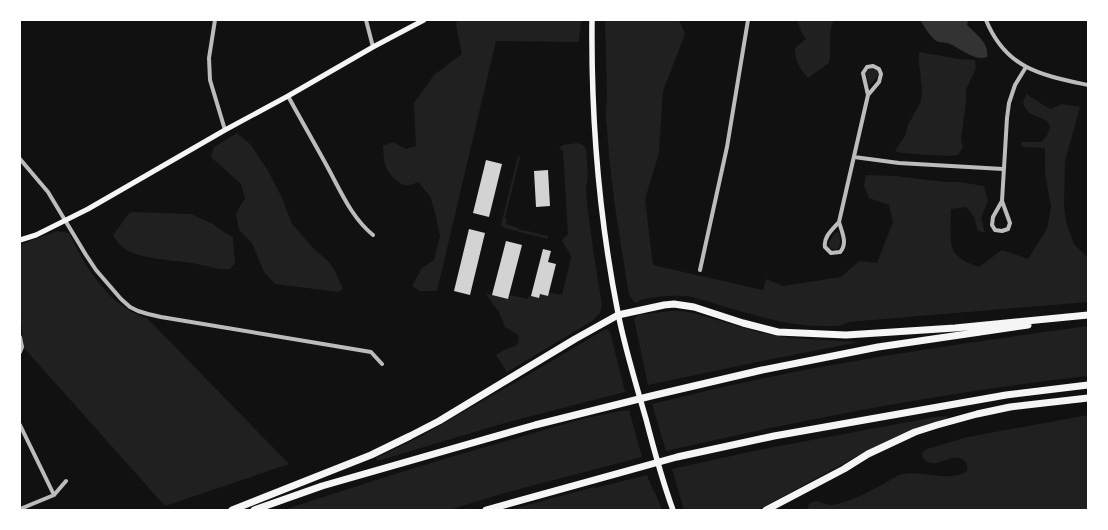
<svg xmlns="http://www.w3.org/2000/svg" width="1108" height="530" viewBox="0 0 1108 530" font-family="'Work Sans',sans-serif">
<style>
.green{fill:#202020}
.water{fill:#333}
.building{fill:#d3d3d3}
.lines{fill:none;stroke-linecap:round;stroke-linejoin:round}
.minor{stroke:#bcbcbc;stroke-width:4}
.secondary{stroke:#f5f5f5;stroke-width:5}
.primary{stroke:#f5f5f5;stroke-width:5.5}
.motorway{stroke:#f5f5f5;stroke-width:7}
</style>
<rect width="100%" height="100%" fill="#111"/>
<path class="green" d="M457,20H581L579,42L496,41L437,291H420L412,286L422,268L434,260L440,236L436,216L430,196L418,182C408,186 405,188 396,180C384,169 384,162 383,146L393,142L406,149L416,146L414,103L434,75L462,54L456,25Z
M605,20H679L685,34L663,91L659,153L645,199L653,265L763,290L766,279L783,286L841,277L859,261L877,263L893,222L889,205L869,198L864,186L866,175L896,176L945,182H960L984,186L988,201L981,218L985,233L978,231L974,217L966,207L951,209C951,218 949,241 953,249C957,259 970,264 979,267L1002,250L1028,259L1047,229L1051,207L1045,172V148L1022,147L1021,142H1041L1047,136L1050,127L1047,121L1029,113L1023,104L1026,94L1050,109L1062,104L1080,107L1065,161L1064,205L1066,222L1074,244L1086,256H1088V302L848,322C842,327 835,326 827,326C779,327 734,308 688,296C671,295 656,296 640,300L638,303H635L630,297L628,289L614,200L609,155L606,117L607,94Z
M797,20H834C827,33 832,49 829,63L808,78C799,67 795,62 795,48L806,39L801,31Z
M919,52L959,59L975,60L976,69L966,89V103L961,139L963,147L958,155L947,156L901,153L895,151L905,136L908,125L921,101L922,90L919,62Z
M871,69L877,70L878,76L869,86L866,73L868,70Z
M237,133L250,144L267,169L282,198L292,224L314,249L329,262L335,271L343,289L338,292L275,284L264,272L252,243L239,230L236,214L245,198L241,184L211,157L214,147Z
M577,143L583,145L586,150L588,175L586,189L587,203L594,256L602,305L600,313L592,321L507,372L496,355C500,353 503,350 507,349C515,346 521,345 518,335L505,327L499,312L487,296V294L508,299L510,295L528,299L529,296L539,298L540,294L548,296L549,292L562,295L571,258C570,250 564,247 562,240L568,234L563,151L560,149H558L563,145Z
M518,156L520,157L505,218L507,219L506,224L518,228V229L548,236V239L504,228L501,225Z
M130,212L191,214L213,224L222,231L233,237L235,263L230,269C216,270 205,265 191,263C172,260 133,259 120,245C117,242 115,238 113,235Z
M57,231L69,233C86,268 108,306 147,318L289,464L165,506L24,348L20,310V245Z
M836,232L839,233C840,240 842,246 836,250L830,248L828,243Z
M670,311H682L693,313L758,332L789,338L859,342L757,362L648,385L634,319L636,317L639,315Z
M1088,326V376C946,392 805,419 666,451L652,404C710,390 768,376 826,366C913,350 1000,338 1088,326Z
M608,329L610,332L625,392L512,421L377,461L376,458L420,437L521,379L604,330Z
M629,410L642,457L504,493L449,510H284C359,485 434,461 510,440C548,429 590,415 629,410Z
M1088,415V510H807L809,504L814,501C820,501 825,505 832,505C852,502 868,492 885,483C891,480 897,475 903,474C920,470 952,483 967,471C969,460 961,457 952,458C941,461 930,469 922,456L923,452L927,449L968,437Z
M947,416V419L865,452L758,510H684L672,469L758,450L935,417Z
M647,475L654,493L655,492L662,510H509L594,487L595,488Z"/>
<path class="water" d="M920,20H968L967,25C976,34 990,44 987,57C975,62 960,48 950,44C944,41 940,44 935,40C929,35 925,27 920,20Z"/>
<path class="building" d="M486,160L502,164L489,217L473,213Z
M548,170L550,206L536,207L534,171Z
M469,229L485,233L470,295L454,291Z
M506,241L522,245L508,299L492,295Z
M543,249L551,251L548,262L556,264L548,296L540,294L539,298L531,296Z"/>
<g class="lines">
<path class="minor" d="M215,20L209,58L210,80L225,130
M366,20L373,47
M986,20C1006,69 1041,75 1088,85
M288,96C301,120 315,144 328,168C341,192 352,218 373,235
M854,157L899,163L1003,169
M20,159L48,192L86,255L96,270L121,299L130,307L138,311L148,314L161,317L371,352L382,364
M1002,201L1007,118L1009,103L1015,85L1026,67
M1002,201L1010,223L1008,229L1002,231L995,230L992,225L993,217Z
M839,222L868,95L879,82L881,74L879,69L873,66L867,67L863,73L868,95
M839,222C842,232 848,244 840,252L831,253L825,247C823,237 833,229 839,222Z
M700,270L727,147L748,20
M20,337L22,347L20,352
M20,425L54,495L20,509
M54,495L66,481"/>
<path class="secondary" d="M20,240L36,235L88,209L225,130L288,96L373,47L424,20"/>
<path class="primary" d="M592,20C591,118 599,217 618,313C625,349 636,384 646,419C654,450 662,480 673,510"/>
<path class="motorway" d="M232,510L371,455L410,436L439,421L575,339L618,315L664,305L674,304L694,307L743,323L778,332L846,335L955,328L1088,315
M254,510L322,486L535,425L651,396L762,370L878,347L1028,325
M486,510L677,457L774,436L1006,395L1088,385
M766,510L844,469L868,454L915,432L937,425L977,414L1010,407L1088,398"/>
</g>
<rect width="1108" height="530" fill="none" stroke="#ffffff" stroke-width="42"/>
</svg>
